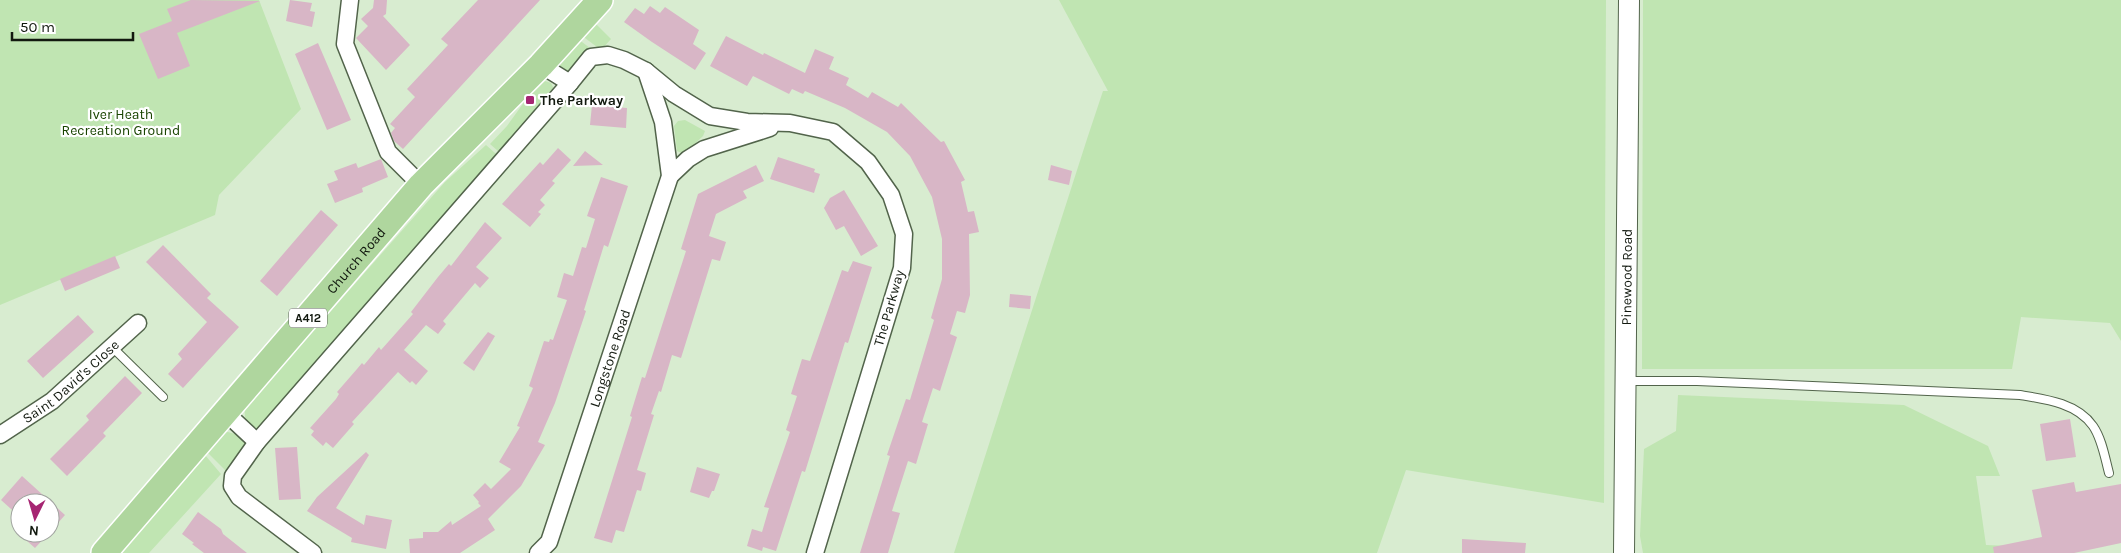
<svg xmlns="http://www.w3.org/2000/svg" width="2121" height="553" viewBox="0 0 2121 553" font-family="Karla,sans-serif">
<style>
.green{fill:#c0e5b2}
.building{fill:#d8b6c6}
.lines{fill:none;stroke-linecap:round;stroke-linejoin:round}
.service-casing{stroke:#52644b;stroke-width:10}
.minor-casing{stroke:#52644b;stroke-width:19}
.tertiary-casing{stroke:#52644b;stroke-width:22}
.primary-casing{stroke:#fff;stroke-width:28}
.service{stroke:#fff;stroke-width:8}
.minor{stroke:#fff;stroke-width:16}
.tertiary{stroke:#fff;stroke-width:20}
.primary{stroke:#afd69e;stroke-width:25}
.poi-dot{fill:#a62572;stroke:#fff;stroke-width:2}
.labels{text-anchor:middle;dominant-baseline:central;stroke-width:4.5;stroke-linejoin:round;paint-order:stroke}
.shield{fill:#fff;stroke:#595e57;stroke-width:1}
.shield-label{font-size:12px;font-weight:bold;fill:#12190f}
.poi-label{font-size:14px;font-weight:bold;fill:#12190f;stroke:#fff;text-anchor:start}
.park-label{font-size:14px;fill:#194400;stroke:#fff}
.street-label{font-size:14px;fill:#12190f;stroke:#fff}
</style>
<rect width="100%" height="100%" fill="#d8ecd0"/>
<path class="green" d="M0,0H259L301,109L219,195L215,215L0,305Z
M1059,0H1606L1604,503L1406,470L1377,553H954L1087,139L1103,91H1108Z
M1643,0H2121V341L2110,323L2021,317L2012,369H1642Z
M594,22L611,39L601,50L581,35Z
M578,39L598,54L577,77L555,66Z
M545,81L551,83L556,93L506,158L490,144L507,126L538,83Z
M685,120L705,131L703,136L684,154L677,151L674,126L678,121Z
M486,145L503,160L258,430C246,428 244,419 245,408L445,182Z
M1678,395L1904,405L1988,446L2000,476H1976L1986,545L2010,546L2012,553H1643L1640,536L1644,449L1676,431Z
M228,432L242,436C251,451 237,461 228,473L208,453V449L222,433Z
M205,455L221,474L149,553H113Z"/>
<path class="building" d="M191,0L260,1L177,33L190,66L158,79L139,34L172,21L167,9Z
M290,0L312,3L310,11L315,12L312,27L286,21Z
M374,0H387L386,14L383,16L410,45L386,70L356,38L368,26L361,19L373,8Z
M478,0H540L403,149L394,141L391,133L395,128L390,124L415,97L407,89L448,45L441,39Z
M650,6L660,13L665,7L699,30L693,44L706,53L695,70L652,42L624,22L635,8L644,14Z
M726,36L763,55L764,53L805,73L815,49L834,57L829,69L849,78L846,85L868,98L872,92L898,107L901,103L941,142L944,141L965,180L961,182L968,212L974,211L979,232L969,234L970,295L965,313L957,311L950,334L957,337L940,391L933,388L922,422L928,424L916,464L908,461L892,511L900,513L888,553H860L890,456L887,455L906,399L910,400L934,320L931,318L942,279V239L932,197L910,156L887,132L845,108L805,91L803,94L792,89L789,94L753,76L747,86L710,66Z
M318,43L351,120L327,130L295,54Z
M592,105L627,108L626,128L590,125Z
M558,148L571,160L552,181L555,183L540,200L545,205L538,212L541,214L530,227L502,204L540,162L543,165Z
M585,151L603,165L573,166Z
M778,157L815,169L814,172L820,174L814,193L770,179Z
M381,159L388,177L362,188L363,192L335,203L327,184L338,180L334,171L356,163L358,168Z
M756,165L764,181L743,191L747,198L716,214L709,236L726,242L720,261L712,259L681,358L672,355L661,392L659,391L651,414L654,415L637,470L646,473L641,491L637,490L624,532L616,530L612,543L594,538L632,417L630,416L642,377L645,378L686,251L681,249L698,194Z
M1051,165L1072,171L1069,185L1048,180Z
M601,177L628,186L608,247L604,245L584,310L586,311L555,403L538,442L545,445L521,486L488,519L495,530L460,553H410L409,539L423,538V532H438L451,521L452,525L481,506L478,503L479,502L473,495L485,483L491,489L511,469L499,462L520,427L517,426L533,388L529,386L544,341L549,342L550,339L553,340L567,300L557,297L564,273L573,276L582,247L586,248L595,219L587,216Z
M844,190L878,246L861,256L844,226L836,230L824,208L830,198Z
M321,210L338,225L277,296L260,281Z
M485,222L502,238L476,267L489,278L480,288L475,283L443,321L446,324L438,334L426,325L404,350L428,371L416,385L412,381L410,383L398,372L352,422L354,424L333,448L326,442L323,446L311,435L314,431L310,428L336,399L339,394L337,392L357,369L362,363L364,365L379,347L381,350L413,314L411,312L438,277L449,264L451,266Z
M163,245L211,294L207,298L239,327L183,388L168,374L182,359L178,354L207,322L146,262Z
M115,256L120,268L65,291L60,279Z
M853,261L872,267L848,343L845,342L805,472L802,471L776,551L763,547L762,551L747,546L752,529L762,532L769,508L764,507L790,432L786,430L797,396L791,394L802,359L810,361L842,270L848,272Z
M1010,294L1031,296L1030,309L1009,307Z
M78,315L94,332L43,378L27,361Z
M488,332L495,336L474,371L463,363Z
M125,376L142,393L103,433L106,436L67,476L50,459L89,420L86,416Z
M2070,419L2076,457L2046,461L2040,424Z
M297,447L301,499L279,500L275,448Z
M366,452L369,455L336,508L364,525L366,515L392,520L386,549L351,542L352,538L307,511L317,497Z
M697,467L720,474L714,491H712L709,498L690,492Z
M22,476L65,515L50,532V503H20V517L1,500Z
M2074,482L2076,492L2121,484V543L2074,553H1994L1993,547L2042,537L2032,490Z
M198,512L221,529L223,534L247,553H204L192,544L194,543L182,534Z
M18,533H49L35,548Z
M1462,539L1526,543L1525,553H1462Z"/>
<g class="lines">
<g class="service-casing">
<path id="service" d="M112,347L163,397
M1627,381H1697L2020,395C2045,399 2077,403 2093,426C2102,439 2105,458 2109,473"/>
</g>
<g class="minor-casing">
<g id="minor">
<path d="M350,0L345,44L388,152L421,185"/>
<path d="M541,65L570,83"/>
<path d="M670,176L688,159L704,149L770,128"/>
<path d="M226,413L257,442"/>
<path id="s1" d="M0,435L52,401L138,323"/>
<path d="M313,553L239,497L232,486L233,476L257,442L570,83L591,57L608,55L624,60L646,71L674,94L710,116L747,122L790,123L833,132L868,162L891,195L904,234L902,268L815,553"/>
<path id="s2" d="M538,553L549,542L670,176L663,122L646,71"/>
</g>
</g>
<g class="tertiary-casing">
<g id="tertiary">
<path id="s3" d="M1624,553L1629,0"/>
</g>
</g>
<g class="primary-casing">
<g id="primary">
<path id="s4" d="M104,553L421,185L541,65L600,0"/>
</g>
</g>
<use href="#service" class="service"/>
<use href="#minor" class="minor"/>
<use href="#tertiary" class="tertiary"/>
<use href="#primary" class="primary"/>
</g>
<rect class="poi-dot" x="525" y="95" width="10" height="10" rx="2.5"/>
<g class="labels">
<rect class="shield" x="289" y="308.5" width="38" height="19" rx="4"/>
<g class="shield-label">
<text x="308" y="318">A412</text>
</g>
<g class="poi-label">
<text x="540" y="100">The Parkway</text>
</g>
<g class="park-label">
<text x="121" y="114">Iver Heath<tspan x="121" dy="16">Recreation Ground</tspan></text>
</g>
<g class="street-label">
<text stroke="none"><textPath href="#s4" startOffset="386">Church Road</textPath></text>
<text stroke="none"><textPath href="#s3" startOffset="276">Pinewood Road</textPath></text>
<text transform="translate(889 308) rotate(-74)">The Parkway</text>
<text stroke="none"><textPath href="#s2" startOffset="209">Longstone Road</textPath></text>
<text stroke="none"><textPath href="#s1" startOffset="89">Saint David's Close</textPath></text>
</g>
</g>
<g transform="translate(35 518) rotate(185)"><circle r="24" fill="#ffffff" stroke="#a0a39f"/>
<path d="M0-4L9 19L0 12L-9 19Z" fill="#a62572"/>
<text y="-8" font-size="14" font-weight="bold" text-anchor="middle" fill="#12190f">N</text>
</g>
<path d="M12 32v8h121v-8" fill="none" stroke="#12190f" stroke-width="2.5"/>
<text x="20" y="32" font-size="15" fill="#12190f" stroke="#ffffff" stroke-width="4" paint-order="stroke">50 m</text>
</svg>
